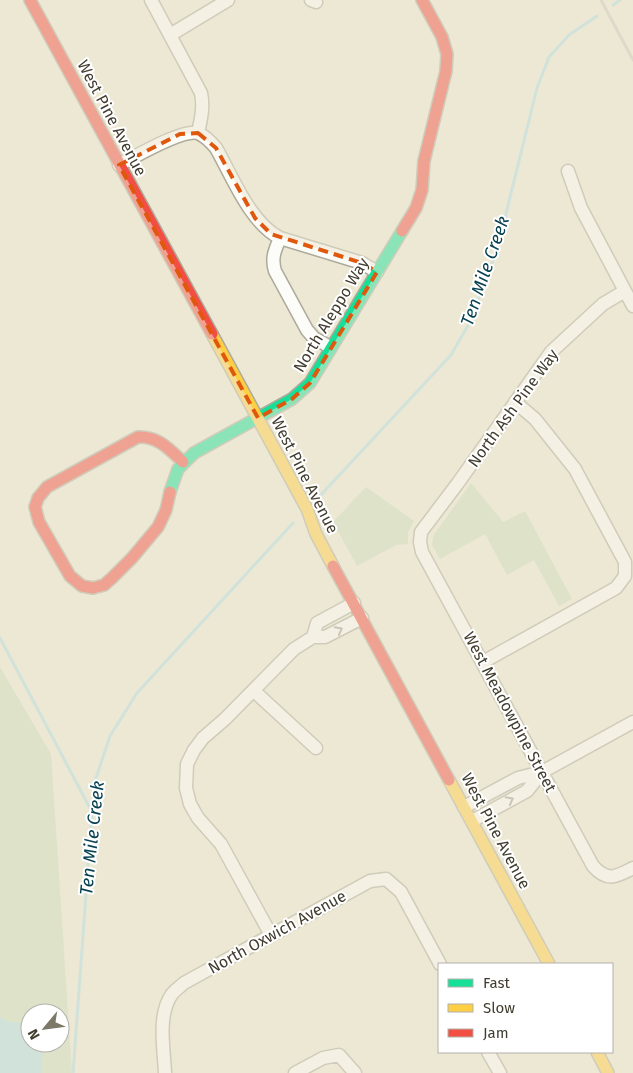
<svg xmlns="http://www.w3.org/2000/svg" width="633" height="1073" viewBox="0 0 633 1073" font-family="'Fira Sans',sans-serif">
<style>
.green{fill:#ccdcbb;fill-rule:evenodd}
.water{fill:#b0dce5}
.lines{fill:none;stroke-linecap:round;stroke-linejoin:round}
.stream{stroke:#b0dce5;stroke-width:3}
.street-casing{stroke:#adaa9b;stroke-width:15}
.fast-casing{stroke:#adaa9b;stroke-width:14}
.slow-casing{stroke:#adaa9b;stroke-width:14}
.jam-casing{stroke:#adaa9b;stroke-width:14}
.street{stroke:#fcfcf9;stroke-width:12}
.fast{stroke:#16e098;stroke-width:11}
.slow{stroke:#ffcf43;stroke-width:11}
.jam{stroke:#f24e42;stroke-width:11}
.rail{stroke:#cac9c3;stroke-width:3}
.oneway{stroke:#9e9c94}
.marked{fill:none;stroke:#e0580e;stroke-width:4;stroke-dasharray:10 6;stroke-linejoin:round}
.labels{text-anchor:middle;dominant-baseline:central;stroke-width:4;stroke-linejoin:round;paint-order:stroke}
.street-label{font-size:16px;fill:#403d2f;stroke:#fff}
.water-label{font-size:18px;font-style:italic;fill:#074251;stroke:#fff}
</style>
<rect width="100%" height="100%" fill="#ece8d4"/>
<path class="green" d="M471,483L503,522L525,511L572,599L559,606L534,560L507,575L485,534L440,559L432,545L433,536Z
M366,487L414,521L408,532V544L396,545L357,566L333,522Z
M0,667L51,754L72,1073H0ZM30,1013H60V1043H30Z"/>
<path class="water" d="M0,1017C10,1025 19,1021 30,1024V1043H43L41,1073H0Z"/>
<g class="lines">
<path class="stream" d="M613,5L620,0
M318,498L451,355L470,322L497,250L537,88L549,57L569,35L597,16
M0,638L92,812
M73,1073L94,784L110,736L137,693L293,523"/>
<g class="street-casing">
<path id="street" d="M151,0L201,93C204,107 201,119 198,133
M311,0L316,2
M170,35L228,0
M119,165C135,157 181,129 198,133C205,136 211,142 216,148C232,176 250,223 280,238L362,263L377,272
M568,171L581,208L633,306
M280,238C275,250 271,258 275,271L307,330L314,338L330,347
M625,291L603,304L551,352L458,483L421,532L420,542L422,552L593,866C607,882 616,877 633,868
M354,603L317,623L313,637H325L362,618
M483,662L616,588L625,576V562L575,469L535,419L515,402
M254,691L316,748
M464,807L518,778L542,772L633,722
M472,821L527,791L542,772
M271,935L221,844L198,818L190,804L186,788L187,764L194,750L203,738L225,719L294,649L313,637
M488,1052L500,1073
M165,1073C164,1049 157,1015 172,994C175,990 180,987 184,983L370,881L386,879L401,892L440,964
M295,1073L323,1058L339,1055L355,1073"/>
</g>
<g class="fast-casing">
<path id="fast" d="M170,492L178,469L194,453L292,399L310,383L402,231"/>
</g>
<g class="slow-casing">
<path id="slow" d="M212,334L307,509L316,534L333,566
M449,780L549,964
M597,1052L608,1073"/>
</g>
<g class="jam-casing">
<path id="jam" d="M30,0L212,334
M402,231L416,208L422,190L424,161L446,71L447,54L442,37L422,0
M170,492L166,510L158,527L132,558L112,578L104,585L93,588L82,586L70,576L39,522L35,507L38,498L47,487L138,437C158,436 169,449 183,462
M333,566L449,780"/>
</g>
<use href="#street" class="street"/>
<use href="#fast" class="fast"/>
<use href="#slow" class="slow"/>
<use href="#jam" class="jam"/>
<path class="rail" d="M601,0L633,60"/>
</g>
<defs><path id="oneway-chevron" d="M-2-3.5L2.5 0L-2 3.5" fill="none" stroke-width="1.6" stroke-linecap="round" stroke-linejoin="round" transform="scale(1.25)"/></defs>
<g class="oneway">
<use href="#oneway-chevron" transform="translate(339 630) rotate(-28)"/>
<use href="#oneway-chevron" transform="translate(510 800) rotate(-28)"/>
</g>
<path d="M0 0H633V1073H0ZM198,133L216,148L255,218L271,234L362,263L377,272L310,383L292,399L258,418L119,165L180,134Z" fill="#ece8d4" fill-opacity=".55" fill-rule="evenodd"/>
<path class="marked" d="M198,133L216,148L255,218L271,234L362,263L377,272L310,383L292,399L258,418L119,165L180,134Z"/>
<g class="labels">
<g class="street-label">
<text transform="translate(112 118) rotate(62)">West Pine Avenue</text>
<text transform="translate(331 315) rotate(-59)">North Aleppo Way</text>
<text transform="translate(513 408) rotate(-54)">North Ash Pine Way</text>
<text transform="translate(305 475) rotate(63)">West Pine Avenue</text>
<text transform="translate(510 712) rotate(62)">West Meadowpine Street</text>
<text transform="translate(496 831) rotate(62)">West Pine Avenue</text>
<text transform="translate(277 932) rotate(-29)">North Oxwich Avenue</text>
</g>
<g class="water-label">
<text transform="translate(485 271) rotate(-71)">Ten Mile Creek</text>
<text transform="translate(92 838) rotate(-84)">Ten Mile Creek</text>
</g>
</g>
<rect x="438" y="963" width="175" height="90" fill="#ffffff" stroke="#b3b1ac"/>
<rect x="448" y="979" width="25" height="8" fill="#16e098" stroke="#b3b1ac"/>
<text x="483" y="988" font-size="15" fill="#403d2f">Fast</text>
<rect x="448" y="1004" width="25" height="8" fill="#ffcf43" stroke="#b3b1ac"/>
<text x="483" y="1013" font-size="15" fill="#403d2f">Slow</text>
<rect x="448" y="1029" width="25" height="8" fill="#f24e42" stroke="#b3b1ac"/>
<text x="483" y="1038" font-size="15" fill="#403d2f">Jam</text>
<g transform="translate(45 1028) rotate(241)"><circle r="24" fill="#ffffff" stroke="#b3b1ac"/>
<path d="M0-4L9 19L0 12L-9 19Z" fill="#7c7969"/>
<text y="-8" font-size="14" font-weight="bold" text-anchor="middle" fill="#403d2f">N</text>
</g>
</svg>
